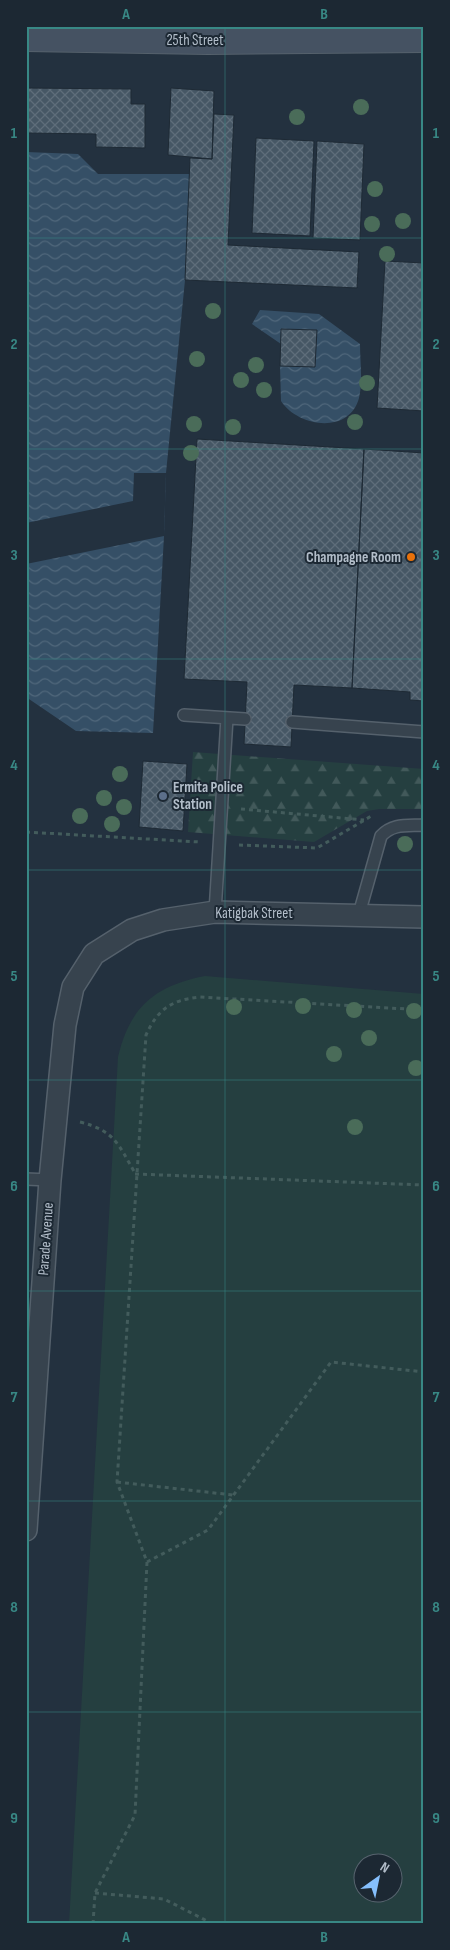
<svg xmlns="http://www.w3.org/2000/svg" width="450" height="1950" viewBox="0 0 450 1950" font-family="'Sofia Sans Condensed',sans-serif">
<style>
.forest{fill:url(#forest-firs)}
.green{fill:#253f40;fill-rule:evenodd}
.water{fill:url(#water-waves)}
.pier{fill:#23313f}
.building{fill:url(#building-cross-hatch);stroke:#1e2a35}
.lines{fill:none;stroke-linecap:round;stroke-linejoin:round}
.lane-casing{stroke:#55616c;stroke-width:14}
.street-casing{stroke:#55616c;stroke-width:24}
.secondary-casing{stroke:#55616c;stroke-width:30}
.path{stroke:#435c5c;stroke-width:3;stroke-dasharray:4 4;stroke-linecap:butt}
.lane{stroke:#37434e;stroke-width:11}
.street{stroke:#37434e;stroke-width:21}
.secondary{stroke:#455262;stroke-width:28}
.tree{fill:#4a6c59}
.grid{fill:none;stroke:#388885;stroke-width:1;stroke-opacity:0.55}
.food-dot{fill:#e8710a;stroke:#1c2833;stroke-width:2}
.service-dot{fill:#5c6f8a;stroke:#1c2833;stroke-width:2}
.labels{text-anchor:middle;dominant-baseline:central;stroke-width:4;stroke-linejoin:round;paint-order:stroke}
.street-label{font-size:15px;fill:#b3beca;stroke:#1c2833}
.poi-label{font-size:15px;font-weight:bold;fill:#b3beca;stroke:#1c2833;text-anchor:end}
.neatline{fill:none;stroke:#388885;stroke-width:2}
.grid-label{font-size:16px;text-anchor:middle;font-weight:bold;fill:#388885}
</style>
<defs>
<pattern id="forest-firs" width="22" height="20" patternUnits="userSpaceOnUse" patternTransform="scale(1.25)"><rect width="22" height="20" fill="#253f40"/><path d="M5 1l3.5 6h-7zM16 11l3.5 6h-7z" fill="#42595a"/></pattern>
<pattern id="water-waves" width="16" height="10" patternUnits="userSpaceOnUse" patternTransform="scale(1.25)"><rect width="16" height="10" fill="#354f66"/><path d="M0 5q4-4 8 0t8 0" fill="none" stroke="#50677b"/></pattern>
<pattern id="building-cross-hatch" width="8" height="8" patternUnits="userSpaceOnUse" patternTransform="scale(1.25)"><rect width="8" height="8" fill="#465765"/><path d="M0 0l8 8M0 8l8-8" fill="none" stroke="#5e6d7a"/></pattern>
</defs>
<rect width="100%" height="100%" fill="#23313f"/>
<path class="forest" d="M193,752L424,769V809H379L367,811L314,842L188,832Z"/>
<path class="green" d="M205,976L424,994V1924H69L118,1057C130,1007 154,986 205,976ZM362,1862H392V1892H362Z"/>
<path class="water" d="M26,152L78,154L98,174H190L185,280L166,473L164,536L153,733L76,731L26,697Z
M260,310L319,314L360,344C360,361 363,381 359,398C349,435 298,427 281,401L280,366L315,367L317,331L281,329V344L252,324Z"/>
<path class="pier" d="M134,473H166L164,536L26,564V523L133,501Z"/>
<path class="building" d="M26,88L131,89V104H145V148L96,147V134L26,133Z
M171,88L214,91L212,159L168,155Z
M214,114L234,115L228,245L359,252L357,288L185,280L190,158L212,159Z
M256,138L314,141L310,236L252,233Z
M317,141L364,144L360,240L313,238Z
M385,261L424,263V411L377,408Z
M281,329L317,330L315,367L280,366Z
M197,439L364,449L352,688L294,685L291,747L244,744L247,682L184,679Z
M364,449L424,453V701L410,700V692L352,688Z
M143,761L187,764L183,831L139,827Z"/>
<g class="lines">
<g class="lane-casing">
<path id="lane" d="M184,715L245,719
M292,722L424,732
M215,912L227,718
M359,914L381,836C393,823 407,826 424,825
M26,1179L50,1180"/>
</g>
<g class="street-casing">
<path id="street" d="M26,1530L50,1180L65,1025L73,987L94,954L132,930L163,920L215,912L424,917"/>
</g>
<g class="secondary-casing">
<path id="secondary" d="M26,37L208,40L424,38"/>
</g>
<path class="path" d="M241,809L364,820
M26,832L200,842
M239,845L317,848L373,815
M80,1122C115,1131 118,1144 135,1173
M135,1174L424,1185
M117,1482L233,1495
M147,1562L208,1530L331,1362L424,1372
M95,1893L164,1899L213,1924
M93,1924L95,1893L135,1815L147,1562L117,1482L146,1035C158,1009 171,1000 200,997L424,1010"/>
<use href="#lane" class="lane"/>
<use href="#street" class="street"/>
<use href="#secondary" class="secondary"/>
</g>
<g class="tree">
<circle cx="361" cy="107" r="8"/>
<circle cx="297" cy="117" r="8"/>
<circle cx="375" cy="189" r="8"/>
<circle cx="403" cy="221" r="8"/>
<circle cx="372" cy="224" r="8"/>
<circle cx="387" cy="254" r="8"/>
<circle cx="213" cy="311" r="8"/>
<circle cx="197" cy="359" r="8"/>
<circle cx="256" cy="365" r="8"/>
<circle cx="241" cy="380" r="8"/>
<circle cx="367" cy="383" r="8"/>
<circle cx="264" cy="390" r="8"/>
<circle cx="355" cy="422" r="8"/>
<circle cx="194" cy="424" r="8"/>
<circle cx="233" cy="427" r="8"/>
<circle cx="191" cy="453" r="8"/>
<circle cx="120" cy="774" r="8"/>
<circle cx="104" cy="798" r="8"/>
<circle cx="124" cy="807" r="8"/>
<circle cx="80" cy="816" r="8"/>
<circle cx="112" cy="824" r="8"/>
<circle cx="405" cy="844" r="8"/>
<circle cx="303" cy="1006" r="8"/>
<circle cx="234" cy="1007" r="8"/>
<circle cx="354" cy="1010" r="8"/>
<circle cx="414" cy="1011" r="8"/>
<circle cx="369" cy="1038" r="8"/>
<circle cx="334" cy="1054" r="8"/>
<circle cx="416" cy="1068" r="8"/>
<circle cx="355" cy="1127" r="8"/>
</g>
<path class="grid" d="M225,26V1924M26,238H424M26,449H424M26,659H424M26,870H424M26,1080H424M26,1291H424M26,1501H424M26,1712H424"/>
<circle class="food-dot" cx="411" cy="557" r="5"/>
<circle class="service-dot" cx="163" cy="796" r="5"/>
<g class="labels">
<g class="street-label">
<text x="195" y="40">25th Street</text>
<text x="254" y="913">Katigbak Street</text>
<text transform="translate(46 1239) rotate(-86)">Parade Avenue</text>
</g>
<g class="poi-label">
<text x="401" y="557">Champagne Room</text>
<text x="173" y="787" text-anchor="start">Ermita Police<tspan x="173" dy="17">Station</tspan></text>
</g>
</g>
<rect width="450" height="1950" fill="none" stroke="#1c2833" stroke-width="55"/>
<g transform="translate(378 1878) rotate(33)"><circle r="24" fill="#1c2833" stroke="#58646f"/>
<path d="M0-4L9 19L0 12L-9 19Z" fill="#85bffd"/>
<text y="-8" font-size="14" font-weight="bold" text-anchor="middle" fill="#b3beca">N</text>
</g>
<rect x="28" y="28" width="394" height="1894" class="neatline"/>
<g class="grid-label">
<text x="126" y="19">A</text>
<text x="324" y="19">B</text>
<text x="14" y="138">1</text>
<text x="436" y="138">1</text>
<text x="14" y="349">2</text>
<text x="436" y="349">2</text>
<text x="14" y="560">3</text>
<text x="436" y="560">3</text>
<text x="14" y="770">4</text>
<text x="436" y="770">4</text>
<text x="14" y="981">5</text>
<text x="436" y="981">5</text>
<text x="14" y="1191">6</text>
<text x="436" y="1191">6</text>
<text x="14" y="1402">7</text>
<text x="436" y="1402">7</text>
<text x="14" y="1612">8</text>
<text x="436" y="1612">8</text>
<text x="14" y="1823">9</text>
<text x="436" y="1823">9</text>
<text x="126" y="1942">A</text>
<text x="324" y="1942">B</text>
</g>
</svg>
